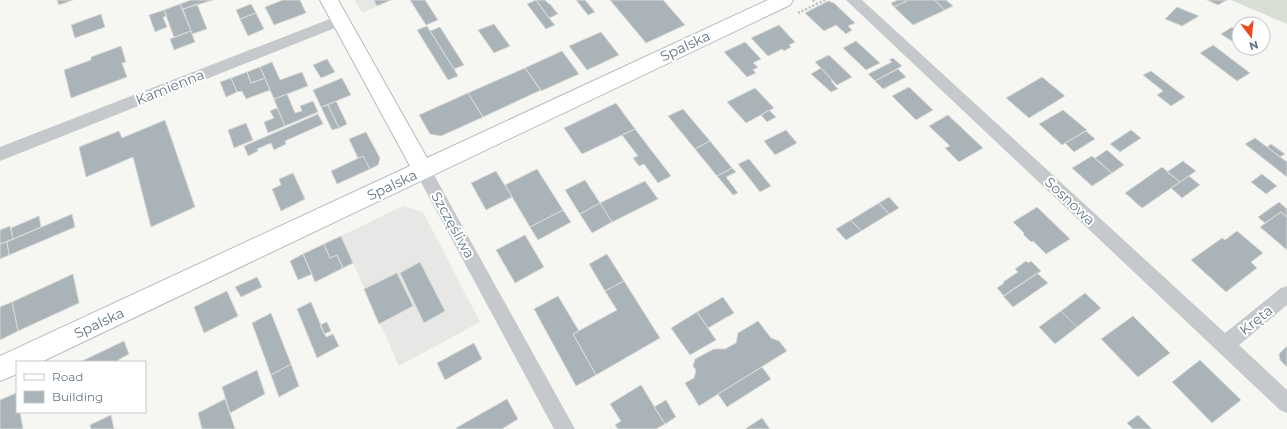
<svg xmlns="http://www.w3.org/2000/svg" width="1287" height="429" viewBox="0 0 1287 429" font-family="Montserrat,sans-serif">
<style>
.built{fill:#e7e8e6}
.green{fill:#d7ded3}
.building{fill:#aab3b8;stroke:#d8d8d5}
.lines{fill:none;stroke-linecap:round;stroke-linejoin:round}
.secondary-casing{stroke:#b5bbbf;stroke-width:2}
.path{stroke:#bfc1c3;stroke-width:2.5;stroke-dasharray:2 2;stroke-linecap:butt}
.street{fill:#c5c9cc;fill-rule:evenodd}
.secondary{fill:#fff;fill-rule:evenodd}
.labels{text-anchor:middle;dominant-baseline:central;stroke-width:4;stroke-linejoin:round;paint-order:stroke}
.street-label{font-size:14px;fill:#637785;stroke:#fff}
</style>
<rect width="100%" height="100%" fill="#f6f6f2"/>
<path class="built" d="M355,0H391L362,13Z
M403,206L423,212L480,322L399,366L341,236Z"/>
<path class="green" d="M1231,0H1287V24Z"/>
<path class="building" d="M57,0H73L59,5Z
M191,0H213L183,9L180,4Z
M283,0H300L306,13L274,25L265,7Z
M374,0H391L377,6Z
M410,0H425L438,20L426,25Z
M536,0H545L549,4H550L558,14L549,18Z
M536,0L549,18L555,25L546,29L527,4Z
M576,0H585L595,12L588,15Z
M610,0H663L685,25L646,43Z
M898,0H906L907,1L894,7L891,3Z
M906,0H934L945,10L913,25L894,7L907,1Z
M934,0H946L953,6L945,10Z
M1207,0H1227L1218,5Z
M828,1L834,3L855,23L848,26L852,30L846,34L836,25L824,31L805,13Z
M180,4L191,31L174,37L164,10Z
M197,4L207,29L192,34L183,9Z
M251,4L256,13L240,19L236,10Z
M1177,7L1199,16L1182,26L1165,19Z
M164,10L167,16L163,17L167,27L155,32L149,15Z
M256,13L264,29L248,36L240,19Z
M101,14L105,27L75,38L71,25Z
M494,24L510,46L494,53L478,30Z
M779,25L795,42L789,45L791,47L784,51L782,49L768,56L751,38Z
M427,26L454,69L458,76L448,80L417,30Z
M440,27L464,65L454,69L430,31Z
M1232,27L1239,32V46L1221,34Z
M191,31L195,42L174,50L170,39Z
M601,32L619,55L587,70L569,46Z
M856,41L880,63L866,70L843,48Z
M745,42L761,59L753,63L758,67L753,70L756,73L747,77L724,52Z
M1213,45L1250,73L1237,81L1200,53Z
M121,46L126,62L122,63L127,77L71,98L64,70L91,60V57Z
M1241,48H1262L1263,49L1252,56Z
M562,51L579,74L541,91L525,68Z
M829,55L852,77L837,85L815,62Z
M893,58L902,66L875,81L868,74L892,62L889,60Z
M327,59L335,72L321,78L313,65Z
M272,62L280,80L302,72L308,86L274,99L260,67Z
M260,67L265,78L251,83L247,72Z
M525,68L541,90L483,117L468,93Z
M821,68L832,80L831,81L838,89L831,92L811,74Z
M898,69L906,77L883,89L875,81Z
M1151,71L1185,97L1171,106L1157,95L1163,91L1143,75Z
M247,72L251,83L265,78L270,90L246,99L242,91L237,92L231,78Z
M1042,77L1065,96L1029,118L1006,98Z
M231,78L237,92L226,97L220,82Z
M342,78L351,95L321,107L313,90Z
M909,87L933,110L916,120L892,96Z
M755,88L774,108L746,123L727,102Z
M468,93L483,117L441,136L430,134L419,115Z
M287,94L295,113L302,111L300,106L313,101L318,112L285,126L274,99Z
M336,101L347,124L339,128L328,105Z
M616,103L635,129L582,154L564,128Z
M328,105L339,128L332,130L321,107Z
M277,108L285,126L268,133L264,122L274,118L270,111Z
M683,109L710,141L695,149L668,116Z
M769,110L776,117L767,122L761,115Z
M1063,110L1087,130L1062,145L1039,124Z
M318,114L323,124L285,141L286,144L274,150L271,143L257,149L258,151L248,156L244,146Z
M948,115L983,148L959,162L945,148L950,146L929,126Z
M165,120L195,207L151,227L133,157L86,177L79,147L119,131L122,138Z
M246,123L253,140L234,148L228,130Z
M635,129L671,176L658,183L644,164L639,166L633,158L638,156L622,135Z
M786,130L797,143L775,155L764,141Z
M1131,130L1141,138L1120,152L1110,144Z
M1086,131L1095,139L1074,152L1065,143Z
M366,132L380,158L378,165L370,169L363,156L358,158L349,139Z
M1255,138L1287,162V177L1245,144Z
M710,141L732,168L717,176L695,149Z
M1271,144L1285,154L1280,157L1267,147Z
M1107,150L1124,165L1112,173L1095,158Z
M363,156L370,169L337,184L331,171Z
M1092,156L1112,173L1092,186L1072,168Z
M749,159L771,186L760,192L738,164Z
M1183,161L1196,171L1180,182L1167,172Z
M1162,167L1180,182L1142,208L1125,193Z
M732,168L736,172L726,177L738,193L733,195L717,176Z
M537,169L563,210L530,227L505,185Z
M496,171L512,197L486,210L471,183Z
M293,173L305,199L281,211L272,189L281,185L279,179Z
M1262,174L1277,186L1266,194L1251,182Z
M1189,176L1200,185L1182,198L1171,188Z
M585,180L600,203L580,214L565,190Z
M645,181L658,199L612,222L600,203Z
M889,197L899,208L889,214L879,203Z
M1279,202L1287,209V217L1281,212L1265,223L1258,217Z
M600,203L612,222L592,233L580,214Z
M879,203L889,214L861,231L851,220Z
M1037,207L1070,239L1046,254L1033,241L1031,242L1023,234L1024,233L1013,222Z
M563,210L571,222L538,240L530,227Z
M1281,212L1287,217V250L1260,227Z
M72,214L75,227L9,255L7,242Z
M39,216L41,227L13,239L11,228Z
M851,220L861,231L846,240L836,229Z
M10,226L13,239L0,244V230Z
M1237,231L1263,253L1251,262L1257,268L1226,292L1191,260L1222,238L1225,240Z
M525,235L544,267L515,283L496,250Z
M341,236L353,263L343,268L337,255L330,258L324,244Z
M7,242L9,255L0,259V244Z
M324,244L330,258L337,255L343,268L315,282L303,254Z
M303,254L312,274L298,280L290,261Z
M607,254L624,281L605,291L589,264Z
M1026,261L1028,263L1031,261L1041,271L1004,296L997,288L1004,283L1003,282L1018,272L1015,269Z
M420,262L445,311L424,323L400,273Z
M397,273L413,306L379,324L364,289Z
M1037,273L1048,283L1013,307L1003,296Z
M73,274L79,303L18,331L12,302Z
M257,277L262,287L241,297L235,287Z
M624,281L660,338L596,375L573,334L617,310L605,291Z
M227,291L238,316L204,333L194,307Z
M1085,293L1101,308L1077,327L1061,311Z
M558,296L579,331L573,334L596,375L576,386L534,309Z
M723,297L734,313L708,328L697,312Z
M12,302L18,331L0,340V307Z
M311,302L326,337L333,334L339,346L317,358L297,309Z
M1061,311L1077,327L1055,344L1039,327Z
M697,312L716,340L690,355L671,328Z
M271,313L291,364L271,375L252,323Z
M1133,316L1170,353L1138,377L1101,339Z
M758,321L771,338L779,341L787,351L699,406L685,383L694,378L696,370L693,366L695,359L714,349H725L736,343L738,333Z
M327,322L331,331L324,334L320,325Z
M124,341L129,354L118,360V362H80Z
M474,343L482,359L445,380L437,363Z
M1287,346V367L1280,360L1279,354Z
M1200,360L1241,400L1212,423L1172,382Z
M291,364L299,386L279,397L271,375Z
M762,367L771,379L727,407L718,394Z
M257,370L265,394L230,413L222,387Z
M641,385L665,424L656,429H618L615,425L621,421L610,404Z
M16,393L17,412H20L23,429H0V400Z
M225,399L235,429H202L198,413Z
M507,399L518,419L502,429H457L456,428Z
M666,400L676,417L665,424L654,407Z
M111,415L114,429H91L90,425Z
M1138,415L1152,429H1133L1127,423Z
M762,418L770,429H745Z"/>
<g class="lines">
<g class="secondary-casing">
<path id="secondary" d="M320,0H338L427,158L768,0H793L790,5L41,362H17V374L0,381V356L410,166Z"/>
</g>
<path class="path" d="M813,0L817,4
M798,13L825,0"/>
<path class="street" d="M846,0H862L1225,333L1281,288L1287,286V305L1239,345L1287,390V413L1280,410Z
M340,15L345,16L347,20L345,24L0,161V147Z
M423,164L429,166L575,429H554L415,171L417,166Z"/>
<use href="#secondary" class="secondary"/>
</g>
<g class="labels">
<g class="street-label">
<text transform="translate(685 46) rotate(-25)">Spalska</text>
<text transform="translate(170 87) rotate(-22)">Kamienna</text>
<text transform="translate(392 185) rotate(-25)">Spalska</text>
<text transform="translate(1070 201) rotate(43)">Sosnowa</text>
<text transform="translate(453 225) rotate(61)">Szczęśliwa</text>
<text transform="translate(1256 320) rotate(-39)">Kręta</text>
<text transform="translate(99 323) rotate(-25)">Spalska</text>
</g>
</g>
<rect x="16" y="361" width="130" height="52" fill="#ffffff" stroke="#c1c9ce"/>
<rect x="24" y="374" width="20" height="6" fill="#ffffff" stroke="#c1c9ce"/>
<text x="52" y="381" font-size="12" fill="#637785">Road</text>
<rect x="24" y="391" width="20" height="12" fill="#aab3b8" stroke="#c1c9ce"/>
<text x="52" y="401" font-size="12" fill="#637785">Building</text>
<g transform="translate(1251 36) rotate(164)"><circle r="19" fill="#ffffff" stroke="#c1c9ce"/>
<path d="M0-3L7 15L0 10L-7 15Z" fill="#ec4a1d"/>
<text y="-6" font-size="11" font-weight="bold" text-anchor="middle" fill="#637785">N</text>
</g>
</svg>
